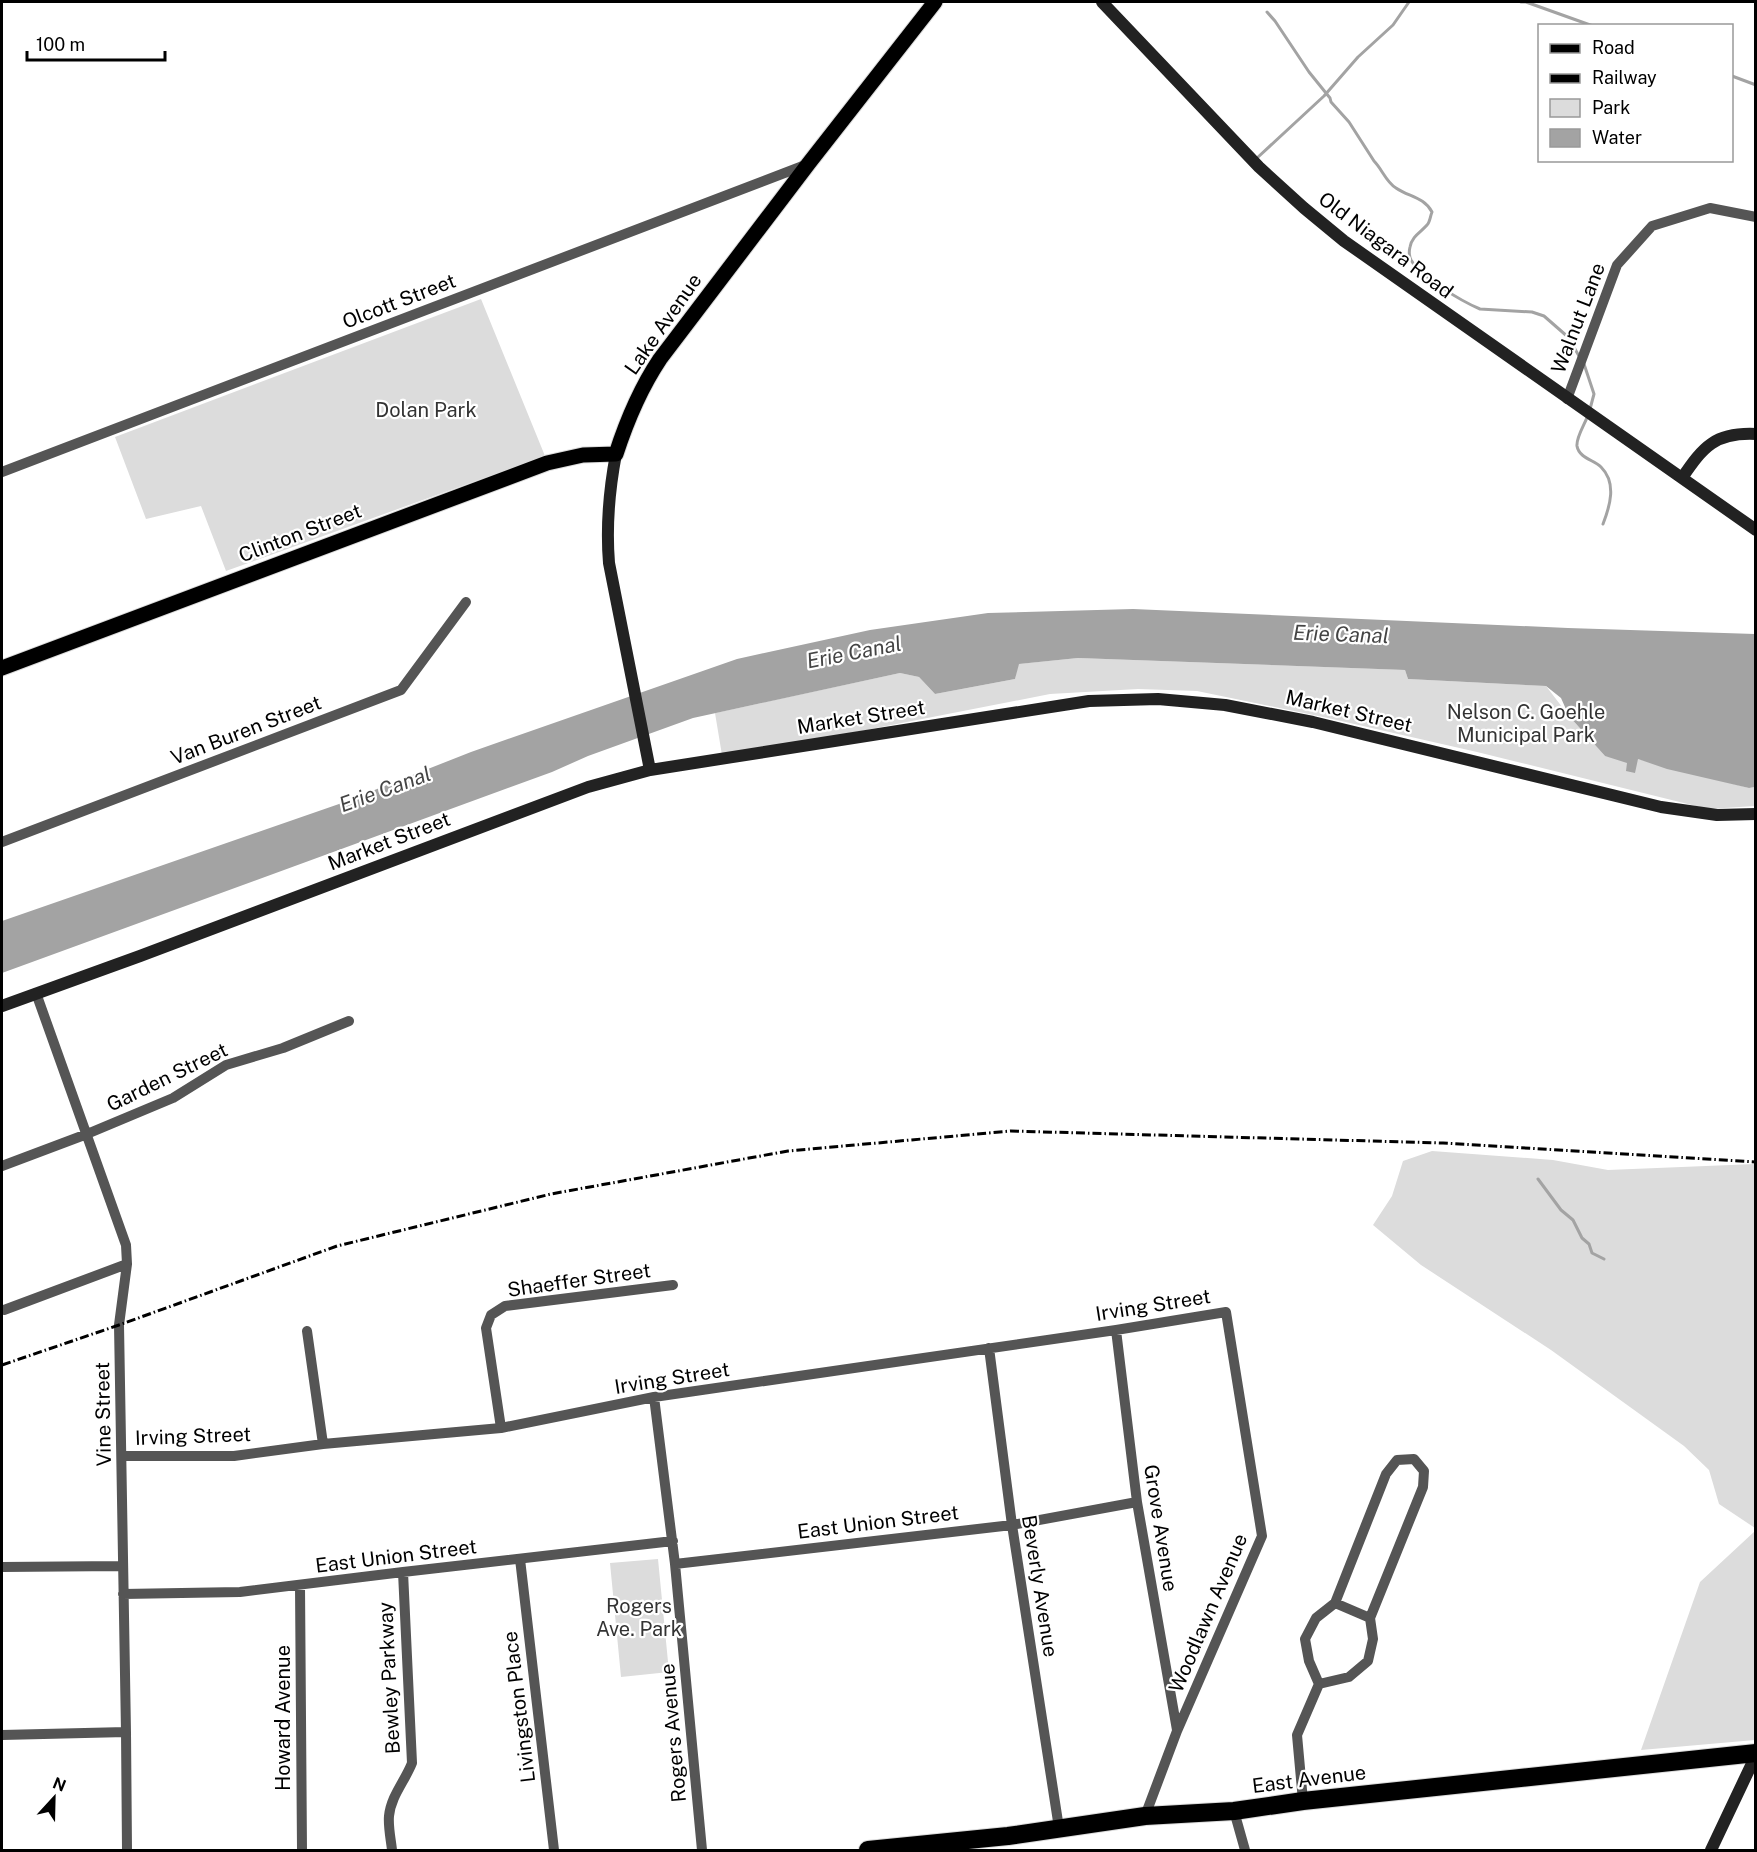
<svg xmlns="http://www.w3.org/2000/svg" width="1757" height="1852" viewBox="0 0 1757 1852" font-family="'Public Sans',sans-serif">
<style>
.green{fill:#dcdcdc}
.water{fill:#a3a3a3}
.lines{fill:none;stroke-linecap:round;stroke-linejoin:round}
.stream{stroke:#a3a3a3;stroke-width:3}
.primary-casing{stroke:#dbdbdb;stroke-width:17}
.highway-casing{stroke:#dbdbdb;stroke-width:20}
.street{stroke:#555;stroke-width:10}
.secondary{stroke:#222;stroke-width:12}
.primary{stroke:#000;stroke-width:15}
.highway{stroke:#000;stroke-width:18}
.rail{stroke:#000;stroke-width:3;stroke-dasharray:9 3 1.5 3;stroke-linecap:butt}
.labels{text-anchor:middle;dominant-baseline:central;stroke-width:4.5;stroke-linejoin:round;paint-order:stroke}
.street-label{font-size:20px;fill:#000;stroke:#fff}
.park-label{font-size:20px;fill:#333;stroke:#fff}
.water-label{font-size:21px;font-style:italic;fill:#444;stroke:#fff}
</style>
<rect width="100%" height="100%" fill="#fff"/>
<path class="green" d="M481,299L545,456L226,571L201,506L146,519L115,437Z
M1078,658L1405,670L1408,679L1546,686L1569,716L1605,756L1638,759L1749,788L1755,787V806L1708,809L1477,752L1328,718L1197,691L1138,689L1050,694L820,739L722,755L715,713L900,673L919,677L935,694L1015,679L1018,664Z
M1432,1151L1553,1160L1608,1170L1755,1164V1528L1719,1504L1709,1470L1684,1446L1551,1350L1421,1265L1373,1225L1392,1196L1403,1161Z
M1755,1531V1740L1641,1750L1700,1582Z
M658,1559L669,1672L621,1677L610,1563Z"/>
<path class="water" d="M1133,609L1568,628L1755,634V787L1749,788L1667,769L1638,759L1635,773L1626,771L1627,763L1605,756L1569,716L1561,698L1546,686L1408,679L1405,670L1078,658L1019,664L1015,679L935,694L919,677L900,673L693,718L588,756L552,772L2,973V921L339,804L471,752L737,659L870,630L988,613Z"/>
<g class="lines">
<path class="stream" d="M1521,2H1524
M1526,2L1593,26
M1267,12L1275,21L1309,72L1330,98L1331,102L1349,122L1374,161C1382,169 1386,182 1396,188C1409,197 1424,197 1432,212C1430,217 1430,222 1427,225C1421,232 1412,236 1410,247C1409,251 1409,256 1411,260C1421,277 1461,301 1480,309L1532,312L1544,316L1568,337L1579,356
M1732,76L1756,85
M1257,158L1324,96L1358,57L1393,25L1409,2
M1584,364L1594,394L1590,409
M1588,415C1585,424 1576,437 1577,446C1579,458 1594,460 1601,467C1617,483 1610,506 1603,524
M1538,1179L1561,1210L1573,1220L1582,1238L1589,1244L1592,1253L1604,1259"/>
<g class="primary-casing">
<path id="primary" d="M2,668L547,463L583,455L616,454C627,420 640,389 660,359L809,163L935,2"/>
</g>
<g class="highway-casing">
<path id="highway" d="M868,1850L1008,1836L1145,1816L1234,1811L1303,1801L1756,1753"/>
</g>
<path class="street" d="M1567,399L1617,265L1652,226L1710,208L1756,217
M2,472L808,164
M2,842L401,690L466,602
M36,993L126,1245L127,1264L119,1325L126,1732L127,1850
M2,1166L87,1134L173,1098L226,1065L283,1048L349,1021
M4,1310L127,1264
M1116,1330L1137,1502L1177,1730
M307,1331L323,1444
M989,1348L1012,1525L1059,1828
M654,1397L675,1564L702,1850
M501,1428L486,1328L491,1315L505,1306L673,1285
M122,1456H234L323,1444L501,1428L654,1397L1116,1330L1226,1312L1262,1536L1177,1731L1145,1816
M520,1559L554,1850
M675,1564L1012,1525L1137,1502
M2,1567L122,1566
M300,1586L302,1850
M123,1594L240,1592L403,1572L673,1541
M1335,1603L1370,1618
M2,1735L126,1732
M1303,1801L1297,1735L1319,1684L1309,1661L1305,1639L1316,1618L1335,1603L1386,1474L1397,1460L1414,1459L1424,1471L1423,1487L1370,1618L1373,1639L1368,1661L1349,1677L1319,1684
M1234,1811L1245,1850
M392,1850C391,1840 388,1827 389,1816C391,1796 405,1781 412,1763L403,1572"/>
<path class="secondary" d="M1102,2L1259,167L1304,208L1344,241L1756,530
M616,454C609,491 606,526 609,563L650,770
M1682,478C1703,447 1715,432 1756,434
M2,1006L140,956L588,787L650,770L1089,701L1158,699L1225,705L1313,722L1661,807L1717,815L1756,814
M1711,1850L1756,1755"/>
<use href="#primary" class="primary"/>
<use href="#highway" class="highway"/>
<path class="rail" d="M2,1365L119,1325L337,1246L551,1194L788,1151L1011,1131L1443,1143L1756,1162"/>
</g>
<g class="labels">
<g class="street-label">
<text transform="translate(1386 245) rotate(37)">Old Niagara Road</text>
<text transform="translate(399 301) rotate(-21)">Olcott Street</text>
<text transform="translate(1578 318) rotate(-69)">Walnut Lane</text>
<text transform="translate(663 324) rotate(-55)">Lake Avenue</text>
<text transform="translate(300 533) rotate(-21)">Clinton Street</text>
<text transform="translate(1349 711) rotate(13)">Market Street</text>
<text transform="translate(861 717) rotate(-9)">Market Street</text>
<text transform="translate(246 730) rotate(-21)">Van Buren Street</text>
<text transform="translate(389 841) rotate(-21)">Market Street</text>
<text transform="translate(167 1077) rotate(-26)">Garden Street</text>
<text transform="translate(579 1280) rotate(-8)">Shaeffer Street</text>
<text transform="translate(1153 1305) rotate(-9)">Irving Street</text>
<text transform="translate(672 1378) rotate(-9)">Irving Street</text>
<text transform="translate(103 1414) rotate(-91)">Vine Street</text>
<text transform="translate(193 1436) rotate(-2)">Irving Street</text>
<text transform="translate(878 1522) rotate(-7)">East Union Street</text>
<text transform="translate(1161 1528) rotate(81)">Grove Avenue</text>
<text transform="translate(396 1556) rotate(-7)">East Union Street</text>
<text transform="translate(1040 1586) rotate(81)">Beverly Avenue</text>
<text transform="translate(1208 1613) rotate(-67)">Woodlawn Avenue</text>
<text transform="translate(389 1678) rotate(-93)">Bewley Parkway</text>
<text transform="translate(519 1707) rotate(-97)">Livingston Place</text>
<text transform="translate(283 1718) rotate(-90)">Howard Avenue</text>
<text transform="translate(673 1733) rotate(-95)">Rogers Avenue</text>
<text transform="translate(1309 1779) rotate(-7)">East Avenue</text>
</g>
<g class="park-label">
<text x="426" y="410">Dolan Park</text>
<text x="1526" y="712">Nelson C. Goehle<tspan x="1526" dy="23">Municipal Park</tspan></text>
<text x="639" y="1606">Rogers<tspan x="639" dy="23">Ave. Park</tspan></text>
</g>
<g class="water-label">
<text transform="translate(1341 634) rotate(2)">Erie Canal</text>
<text transform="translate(854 652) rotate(-11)">Erie Canal</text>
<text transform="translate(385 789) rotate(-20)">Erie Canal</text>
</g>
</g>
<rect width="1757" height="1852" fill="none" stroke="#000000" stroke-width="6"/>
<rect x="1538" y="24" width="195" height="138" fill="#ffffff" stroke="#999999" stroke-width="1.5"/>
<rect x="1550" y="44" width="30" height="9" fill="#000000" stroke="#999999" stroke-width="1.5"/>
<text x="1592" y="54" font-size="18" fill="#000000">Road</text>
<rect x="1550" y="74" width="30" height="9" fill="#000000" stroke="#999999" stroke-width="1.5"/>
<text x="1592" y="84" font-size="18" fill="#000000">Railway</text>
<rect x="1550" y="99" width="30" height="18" fill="#dcdcdc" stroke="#999999" stroke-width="1.5"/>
<text x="1592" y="114" font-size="18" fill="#000000">Park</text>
<rect x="1550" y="129" width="30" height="18" fill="#a3a3a3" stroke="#999999" stroke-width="1.5"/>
<text x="1592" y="144" font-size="18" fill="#000000">Water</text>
<g transform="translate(54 1798) rotate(22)" stroke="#ffffff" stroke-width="4.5" paint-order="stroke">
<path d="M0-4.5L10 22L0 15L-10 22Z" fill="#000000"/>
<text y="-9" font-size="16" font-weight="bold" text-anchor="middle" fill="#000000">N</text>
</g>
<path d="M27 51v9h138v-9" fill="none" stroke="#000000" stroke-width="3"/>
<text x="36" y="51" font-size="18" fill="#000000" stroke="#ffffff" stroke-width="4.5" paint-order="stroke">100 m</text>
</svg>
